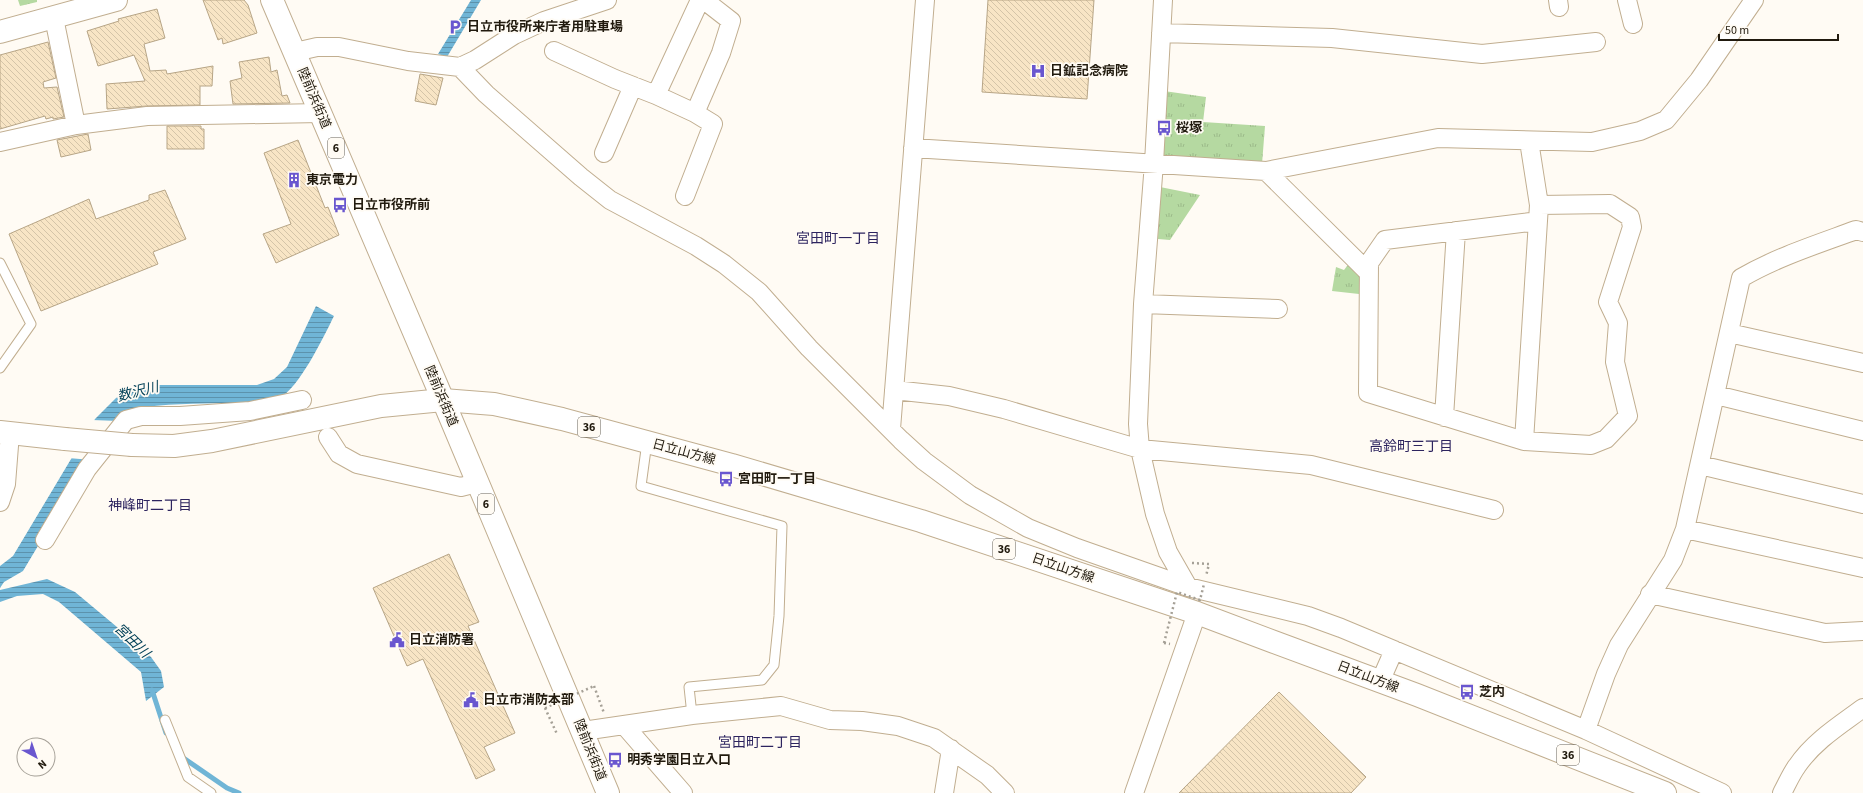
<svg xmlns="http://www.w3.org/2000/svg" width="1863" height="793" viewBox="0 0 1863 793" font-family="'Source Sans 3','Noto Sans JP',sans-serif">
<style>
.grass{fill:url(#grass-tufts)}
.water{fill:url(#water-rules)}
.pier{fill:#fffbf4}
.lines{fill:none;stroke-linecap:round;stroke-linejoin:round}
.stream{stroke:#70b5d6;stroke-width:5}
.building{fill:url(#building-back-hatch);stroke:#b7a586}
.service-casing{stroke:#c1ae90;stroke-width:11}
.minor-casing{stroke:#c1ae90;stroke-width:20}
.tertiary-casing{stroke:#c1ae90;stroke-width:24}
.primary-casing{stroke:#c1ae90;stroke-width:24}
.trunk-casing{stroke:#c1ae90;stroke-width:24}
.path{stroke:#a5a096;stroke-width:2.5;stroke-dasharray:2 3;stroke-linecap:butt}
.service{stroke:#fff;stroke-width:9}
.minor{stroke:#fff;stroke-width:18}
.tertiary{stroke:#fff;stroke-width:22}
.primary{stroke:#fff;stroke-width:22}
.trunk{stroke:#fff;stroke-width:22}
.tertiary-bridge-casing{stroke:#c1ae90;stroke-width:24;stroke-linecap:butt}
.path-bridge{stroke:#a5a096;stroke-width:2.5;stroke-dasharray:2 3;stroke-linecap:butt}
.tertiary-bridge{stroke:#fff;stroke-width:22}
.labels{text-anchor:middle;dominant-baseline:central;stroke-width:3.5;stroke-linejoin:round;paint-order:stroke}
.shield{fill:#fffbf4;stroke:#645e53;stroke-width:1}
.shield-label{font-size:12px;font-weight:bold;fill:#211a0e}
.poi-label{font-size:13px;font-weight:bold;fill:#211a0e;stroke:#fffbf4;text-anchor:start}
.street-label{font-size:13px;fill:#211a0e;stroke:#fffbf4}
.neighbourhood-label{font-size:14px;fill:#2d245f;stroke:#fffbf4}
.water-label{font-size:14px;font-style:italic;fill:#013f56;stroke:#fffbf4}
</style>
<defs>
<pattern id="grass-tufts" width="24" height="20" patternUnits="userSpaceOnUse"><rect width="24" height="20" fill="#b5d9a1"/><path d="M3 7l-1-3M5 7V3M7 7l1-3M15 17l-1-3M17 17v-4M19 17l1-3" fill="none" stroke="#9bba89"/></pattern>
<pattern id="water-rules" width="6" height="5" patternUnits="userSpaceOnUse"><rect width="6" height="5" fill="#70b5d6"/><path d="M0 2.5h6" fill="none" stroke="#5c92ac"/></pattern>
<pattern id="building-back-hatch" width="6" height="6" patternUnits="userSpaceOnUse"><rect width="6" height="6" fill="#f8e5c5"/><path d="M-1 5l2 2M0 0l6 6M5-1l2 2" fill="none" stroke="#d4c4a8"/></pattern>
</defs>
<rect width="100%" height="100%" fill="#fffbf4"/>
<path class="grass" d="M18,0H37V2L20,6Z
M1164,91L1206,97L1203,122L1265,126L1262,164L1162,158Z
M1160,187L1200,195L1170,240L1158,239Z
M1353,258L1368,295L1332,291L1336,267L1344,270Z"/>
<path class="water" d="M471,0H481L447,57L438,54Z
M316,306L334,316C324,336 299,389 279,398C263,406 244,403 228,403C196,404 165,403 133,409L84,469L23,571L4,582L0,588V566L13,556L95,419L116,398L134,390L158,385H257L274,379L287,367Z
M47,579L75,592L135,642L151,657L161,671L164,687L146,701L141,672L59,602L43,594L17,596L0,602V590Z"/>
<path class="pier" d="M92,420L119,421L92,460L68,458Z"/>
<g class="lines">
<path class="stream" d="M152,690L166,733
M182,757L227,788L239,793"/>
</g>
<path class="building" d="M203,0H244L248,5L257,33L223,44L222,38L218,40Z
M988,0H1094L1087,99L982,92Z
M157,9L165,38L144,44L150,71L166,70L167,74L213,66L212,86H200V105L147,106L107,109L106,84L145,81L134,55L98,66L87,31L119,21L118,19Z
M48,42L56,78L43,82L44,88L57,87L64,117L53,119V117L46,119L45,116L0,129V55Z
M269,57L271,72L277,70L282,96L287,95L290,103L233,104L230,81L242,78L239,62Z
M420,74L443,78L436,105L415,101Z
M167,126H201V129H204V149H167Z
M88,134L91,150L61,157L57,140Z
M298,140L325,208L328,207L339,235L276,263L263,234L291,224L264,153Z
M165,190L186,239L153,252L158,264L41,311L9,234L89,199L96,219L149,200V195Z
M449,554L479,622L468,626L515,733L484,747L495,770L476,779L423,659L407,666L373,588Z
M1279,692L1366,777L1351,793H1179Z"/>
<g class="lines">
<g class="service-casing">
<path id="service" d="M0,263L31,324L0,368
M647,442L641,486L782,526L779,616L774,665L762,680L689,687L692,715
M165,720L188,777L211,793"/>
</g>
<g class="minor-casing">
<path id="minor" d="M1163,0L1154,163L1143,304L1138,424L1140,449L1155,514L1168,552L1188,587
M1558,0L1559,7
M1627,0L1633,24
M54,18L76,125
M1161,33L1332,38L1482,54L1596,42
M554,51L615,79L656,95L700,0
M295,52L317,47H339L408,61L460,67L475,60L514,35L544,21L607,0
M460,67L486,94L581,177L610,200L696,246L724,264L759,292L809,348L901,440L924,461L970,495L1028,528L1077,548L1188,587L1308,616L1341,628L1586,730L1722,793
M656,95L695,113L721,53L731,21L704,0
M0,142L76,125L147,116L321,113
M913,148L1266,171L1438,138L1592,142L1640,131L1666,120L1699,80L1754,0
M604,153L633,86
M1266,171L1369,273
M685,196L713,124L695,113
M1538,221L1385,240L1369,263L1368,393L1524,441L1591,445L1606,439L1628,416L1615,362L1618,323L1608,302L1632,227L1630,217L1610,204L1539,205
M1143,304L1278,309
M1729,333L1863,363
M894,390L949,396L1004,409L1140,449L1311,465L1494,510
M1716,395L1863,431
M1444,417L1456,231
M891,429L925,0
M328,437L339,454L357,464L461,487L477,483
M1524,441L1539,205L1529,141
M1700,465L1863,504
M0,502L6,484L10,433
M1685,529L1863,568
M45,540L87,469L126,420L141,416H180L250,411L302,400
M1650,594L1825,633L1863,631
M1380,682L1394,650
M624,725L683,793
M1586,730L1606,674L1619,645L1673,560L1685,529L1741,278C1777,257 1818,244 1856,230L1863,232
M583,731L692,715L781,706L830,720L862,721L898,726L934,738L987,775L1005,793
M944,793L951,749
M1134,793L1197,613
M1782,793C1787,784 1791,774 1797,766C1814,741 1840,725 1863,708"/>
</g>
<g class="tertiary-casing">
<path id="tertiary" d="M0,32L116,0
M0,432L65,439
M132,445L174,446L212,441L381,406L443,400"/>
</g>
<g class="primary-casing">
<path id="primary" d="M443,400L494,404L562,419L732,465L921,521L1197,613L1274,642L1417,695L1665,793"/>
</g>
<g class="trunk-casing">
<path id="trunk" d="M272,0L443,400L608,793"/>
</g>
<path class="path" d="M1192,563L1209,564L1206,576
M1164,643L1170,644
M594,686L604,713
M545,708L557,734"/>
<use href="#service" class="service"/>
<use href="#minor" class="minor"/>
<use href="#tertiary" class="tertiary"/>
<use href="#primary" class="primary"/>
<use href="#trunk" class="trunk"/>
<g class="tertiary-bridge-casing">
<path id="tertiary-bridge" d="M65,439L132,445"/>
</g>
<path class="path-bridge" d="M1164,643L1177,592L1200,600L1204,584
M545,708L594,686"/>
<use href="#tertiary-bridge" class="tertiary-bridge"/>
</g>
<defs>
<g id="parking-bare" transform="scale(1.2)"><path d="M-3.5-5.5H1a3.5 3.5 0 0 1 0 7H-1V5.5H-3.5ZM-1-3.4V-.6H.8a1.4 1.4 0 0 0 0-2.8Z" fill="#6956cf" stroke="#fffbf4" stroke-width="2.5" paint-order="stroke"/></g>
<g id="hospital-bare" transform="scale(1.2)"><path d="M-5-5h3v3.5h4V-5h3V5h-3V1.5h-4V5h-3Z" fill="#6956cf" stroke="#fffbf4" stroke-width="2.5" paint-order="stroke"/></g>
<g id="bus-bare" transform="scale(1.2)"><path d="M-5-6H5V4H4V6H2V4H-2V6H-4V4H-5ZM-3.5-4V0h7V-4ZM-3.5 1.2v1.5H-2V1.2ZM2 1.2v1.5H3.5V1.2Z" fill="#6956cf" stroke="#fffbf4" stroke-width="2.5" paint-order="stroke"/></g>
<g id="building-bare" transform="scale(1.2)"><path d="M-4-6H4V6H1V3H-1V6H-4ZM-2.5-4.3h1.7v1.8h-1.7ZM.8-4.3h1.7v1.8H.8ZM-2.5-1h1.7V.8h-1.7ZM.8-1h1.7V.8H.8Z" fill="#6956cf" stroke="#fffbf4" stroke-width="2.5" paint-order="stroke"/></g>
<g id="civic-bare" transform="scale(1.2)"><path d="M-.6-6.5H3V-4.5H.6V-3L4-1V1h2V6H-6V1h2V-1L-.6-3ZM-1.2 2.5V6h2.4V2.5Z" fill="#6956cf" stroke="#fffbf4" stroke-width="2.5" paint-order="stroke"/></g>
</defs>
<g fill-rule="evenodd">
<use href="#parking-bare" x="455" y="27"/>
<use href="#hospital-bare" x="1038" y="71"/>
<use href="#bus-bare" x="1164" y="128"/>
<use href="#building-bare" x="294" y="180"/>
<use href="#bus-bare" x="340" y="205"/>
<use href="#bus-bare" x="726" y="479"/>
<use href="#civic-bare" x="397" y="640"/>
<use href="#bus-bare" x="1467" y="692"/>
<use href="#civic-bare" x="471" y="700"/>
<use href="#bus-bare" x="615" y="760"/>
</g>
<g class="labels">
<g class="shield">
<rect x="328" y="138" width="16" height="20" rx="3"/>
<rect x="578" y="417" width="22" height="20" rx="3"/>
<rect x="478" y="494" width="16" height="20" rx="3"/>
<rect x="993" y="539" width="22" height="20" rx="3"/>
<rect x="1557" y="745" width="22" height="20" rx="3"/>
</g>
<g class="shield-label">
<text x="336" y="148">6</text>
<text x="589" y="427">36</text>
<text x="486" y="504">6</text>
<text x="1004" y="549">36</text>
<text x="1568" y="755">36</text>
</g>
<g class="poi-label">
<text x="467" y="27">日立市役所来庁者用駐車場</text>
<text x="1050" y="71">日鉱記念病院</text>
<text x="1176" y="128">桜塚</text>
<text x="306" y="180">東京電力</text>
<text x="352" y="205">日立市役所前</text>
<text x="738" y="479">宮田町一丁目</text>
<text x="409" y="640">日立消防署</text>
<text x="1479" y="692">芝内</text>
<text x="483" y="700">日立市消防本部</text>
<text x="627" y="760">明秀学園日立入口</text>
</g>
<g class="street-label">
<text transform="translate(314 98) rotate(67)">陸前浜街道</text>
<text transform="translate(441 396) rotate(67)">陸前浜街道</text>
<text transform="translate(684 452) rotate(15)">日立山方線</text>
<text transform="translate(1063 568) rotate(19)">日立山方線</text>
<text transform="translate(1368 677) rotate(21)">日立山方線</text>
<text transform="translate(590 750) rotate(68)">陸前浜街道</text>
</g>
<g class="neighbourhood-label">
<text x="838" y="239">宮田町一丁目</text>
<text x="1411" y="447">高鈴町三丁目</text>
<text x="150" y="506">神峰町二丁目</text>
<text x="760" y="743">宮田町二丁目</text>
</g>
<g class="water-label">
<text transform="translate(138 392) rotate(-14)">数沢川</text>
<text transform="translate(132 641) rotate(44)">宮田川</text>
</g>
</g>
<g transform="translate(36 757) rotate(140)"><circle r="19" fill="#fffbf4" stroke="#a6a198"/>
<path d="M0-3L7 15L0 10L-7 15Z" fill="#6956cf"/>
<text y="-6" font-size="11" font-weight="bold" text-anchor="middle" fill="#211a0e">N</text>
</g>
<path d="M1719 34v6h119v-6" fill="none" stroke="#211a0e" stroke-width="2"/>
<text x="1725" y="34" font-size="12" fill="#211a0e" stroke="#fffbf4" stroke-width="3" paint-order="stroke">50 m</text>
</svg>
